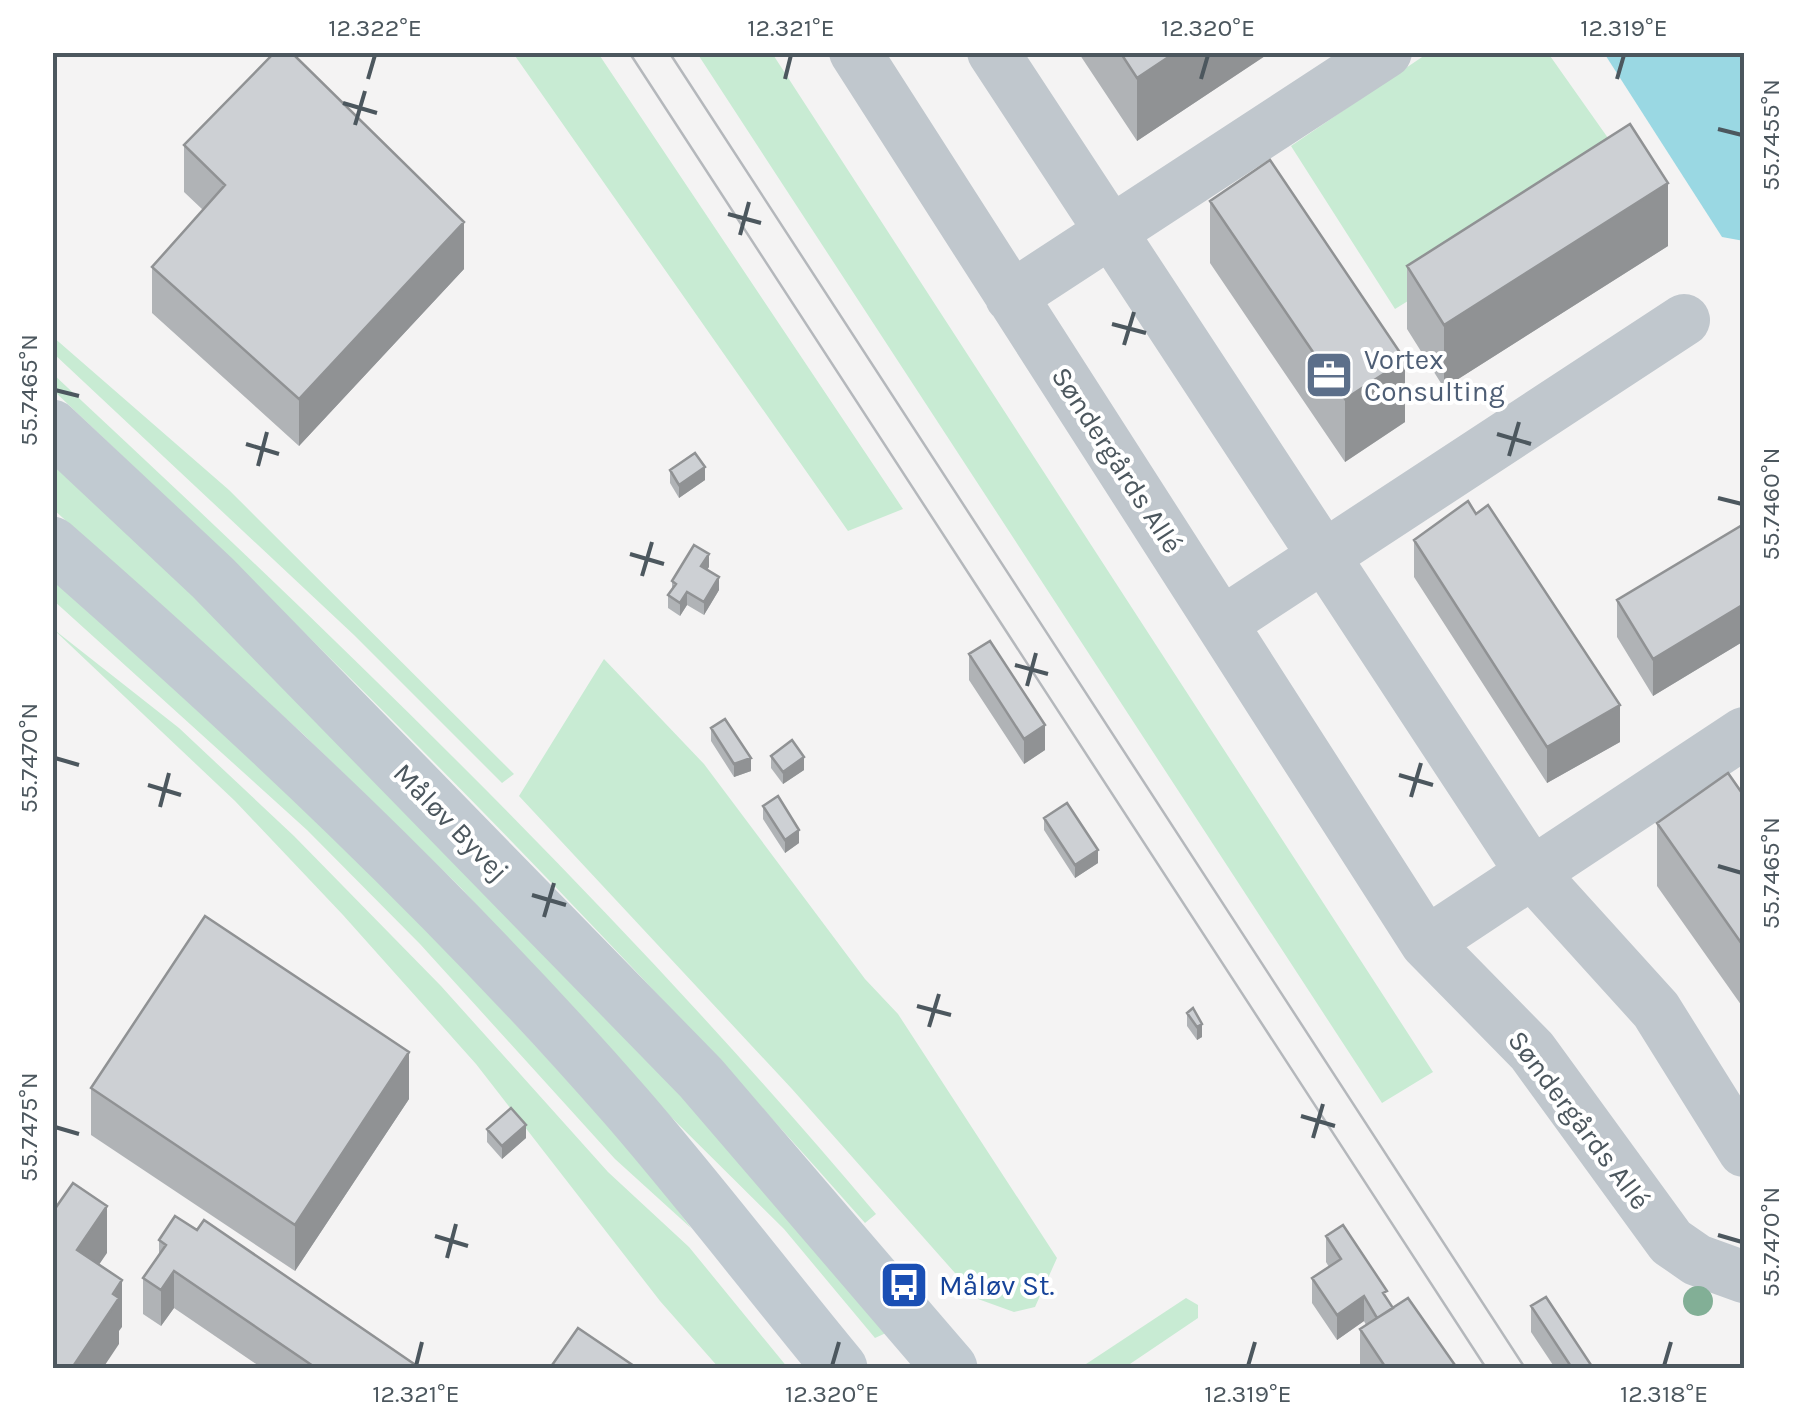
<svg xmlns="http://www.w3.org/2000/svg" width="1797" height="1421" viewBox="0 0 1797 1421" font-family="Karla,sans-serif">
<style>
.green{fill:#c8ebd3}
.water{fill:#9ad8e3}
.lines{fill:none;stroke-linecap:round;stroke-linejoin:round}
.minor{stroke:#c0c7cd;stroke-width:52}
.secondary{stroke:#c1cad1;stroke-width:55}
.tram{stroke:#b5b8bc;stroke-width:2.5}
.tree{fill:#82af96}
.wall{fill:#b0b3b6}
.shaded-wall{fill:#909294}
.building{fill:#cdd0d4;stroke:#909294;stroke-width:2.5}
.ticks{fill:none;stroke:#4c575e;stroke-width:4}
.labels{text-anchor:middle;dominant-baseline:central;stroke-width:8;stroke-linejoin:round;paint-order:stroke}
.service-label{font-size:28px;fill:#4e5e75;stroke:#fff;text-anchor:start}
.street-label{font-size:28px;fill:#4c575e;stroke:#fff}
.transit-label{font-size:28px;fill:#164399;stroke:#fff;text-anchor:start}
.neatline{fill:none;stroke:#4c575e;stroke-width:4}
.ticks-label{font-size:25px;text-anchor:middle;fill:#4c575e}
</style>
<rect width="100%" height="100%" fill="#f4f3f3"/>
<path class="green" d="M513,53H598L903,509L848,531Z
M697,53H772L1433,1072L1382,1103Z
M1428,53H1548L1632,172L1558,208L1395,309L1291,146Z
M52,336L229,490L514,774L502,783L354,635L53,353Z
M52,373C340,641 622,912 876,1214L865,1223C608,931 335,657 53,390Z
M52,462L191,593L664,1073L888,1332L875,1338L784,1229L669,1115L461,888L303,734L53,509Z
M52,578C215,720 371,868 517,1026C577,1091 639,1156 691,1228L615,1159L420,944L307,830L53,600Z
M52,628L179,728L294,836L441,986L608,1172L689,1247L788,1368H719L660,1301L476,1064L343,915L235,801Z
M604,659L704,764L865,979L898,1014L1057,1258L1035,1307L1014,1312L978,1299L792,1089L519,796Z
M1186,1298L1198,1305V1318L1124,1368H1080Z"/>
<path class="water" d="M1604,53H1744V241L1722,237Z"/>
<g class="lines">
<path class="minor" d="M855,52L1426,943L1532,1051L1671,1242L1697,1260L1744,1277
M993,52L1531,872L1656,1010L1744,1151
M1011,297L1386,52
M1222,623L1684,320
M1426,943L1744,733"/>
<path class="secondary" d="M52,427L213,578L701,1078L950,1368
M52,544C253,720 449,904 625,1105C699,1190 768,1281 840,1368"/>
<path class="tram" d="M629,52L1486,1368
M669,52L1525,1368"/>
</g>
<circle class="tree" cx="1698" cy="1301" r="15"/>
<path class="wall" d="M1078,52H1271L1137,141Z
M184,145L464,269L299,446L152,313V267L203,210L184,192Z
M1210,201L1405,422L1345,462L1210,263Z
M1668,246L1444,388L1407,329V266Z
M670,470L705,480L679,498L670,483Z
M1744,524V641L1653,696L1617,637V600Z
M1414,540L1620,742L1547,783L1414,577Z
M709,567L707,569L719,590L704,615L687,605L680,616L668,608V595L672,589V581Z
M969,654L1045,750L1024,764L969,680Z
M711,728L751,771L734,777L711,741Z
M771,756L804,770L783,784L771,768Z
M1744,796V1009L1657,886V823Z
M763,806L799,843L785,853L763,819Z
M1044,818L1098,863L1075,878L1044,830Z
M1193,1008L1202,1037L1197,1040L1187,1026V1013Z
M91,1088L409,1099L295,1271L91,1135Z
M487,1129L526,1138L502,1159L487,1142Z
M1326,1236L1387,1298L1393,1308L1457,1368H1361L1360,1366V1329L1366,1325L1364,1321L1337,1340L1312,1303V1278L1329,1267L1326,1262Z
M159,1240L420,1368H262L174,1308L161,1326L143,1314V1278L159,1256Z
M1531,1306L1593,1368H1555L1531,1332Z"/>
<path class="shaded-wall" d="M1176,52H1271L1137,141V78Z
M1668,183V246L1444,388V325Z
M464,222V269L299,446V399Z
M1405,360V422L1345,462V399Z
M705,467V480L679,498V485Z
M709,554V567L701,579V566Z
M719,577V590L704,615V602Z
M687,592V605L680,616V603Z
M1744,604V641L1653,696V659Z
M1620,705V742L1547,783V747Z
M1045,725V750L1024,764V739Z
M804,757V770L783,784V772Z
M751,758V771L734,777V764Z
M799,830V843L785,853V840Z
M1098,850V863L1075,878V865Z
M1202,1024V1037L1197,1040V1027Z
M409,1052V1099L295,1271V1225Z
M526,1125V1138L502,1159V1146Z
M107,1206V1253L77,1297V1250Z
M174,1271V1308L161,1326V1290Z
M122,1280V1327L119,1331V1344L103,1368H72Z
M1364,1296V1321L1337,1340V1315Z"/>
<path class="building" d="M275,52H291L464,222L299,399L152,267L225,185L184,145Z
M1120,52H1176L1137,78Z
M1630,124L1668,183L1444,325L1407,266Z
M1270,160L1405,360L1345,399L1210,201Z
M695,453L705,467L679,485L670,470Z
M1468,501L1476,514L1488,505L1620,705L1547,747L1414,540Z
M1744,524V604L1653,659L1617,600Z
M694,545L709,554L701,566L719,577L704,602L687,592L680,603L668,595L676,584L672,581Z
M990,641L1045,725L1024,739L969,654Z
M725,719L751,758L734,764L711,728Z
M792,740L804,757L783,772L771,756Z
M1728,773L1744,796V947L1657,823Z
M778,796L799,830L785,840L763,806Z
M1067,803L1098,850L1075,865L1044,818Z
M205,916L409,1052L295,1225L91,1088Z
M1193,1008L1202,1024L1197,1027L1187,1013Z
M511,1108L526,1125L502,1146L487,1129Z
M73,1183L107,1206L77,1250L122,1280L113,1294L119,1298L72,1368H52V1213Z
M175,1216L197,1230L204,1220L420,1368H316L174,1271L161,1290L143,1278L166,1245L159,1240Z
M1343,1225L1387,1291L1383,1293L1393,1308L1377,1318L1364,1296L1337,1315L1312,1278L1341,1259L1326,1236Z
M1546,1297L1593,1368H1572L1531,1306Z
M1408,1298L1457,1368H1386L1360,1329Z
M578,1328L637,1368H550Z"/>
<path class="ticks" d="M368,79L375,55M785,79L791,55M1201,79L1208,55M1617,79L1624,55M343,103L377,113M355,125L365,91M1718,129L1742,135M728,214L761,223M740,235L749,202M1112,324L1146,333M1124,345L1134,312M55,390L79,396M1497,434L1531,444M246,444L279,454M1509,456L1519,422M258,466L267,432M1718,498L1742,504M630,554L664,564M642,576L652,542M1015,665L1048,674M1027,686L1036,653M55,758L79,765M1399,775L1433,785M148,785L181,795M1411,797L1421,763M160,807L169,773M1718,866L1742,873M532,895L566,905M544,917L554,883M917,1006L951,1015M929,1027L939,994M1301,1116L1335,1126M55,1127L79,1134M1313,1138L1323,1104M1718,1235L1742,1242M435,1236L468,1246M447,1258L456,1224M416,1366L422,1342M832,1366L839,1342M1248,1366L1255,1342M1664,1366L1671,1342"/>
<defs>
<g id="office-square" transform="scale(2.5)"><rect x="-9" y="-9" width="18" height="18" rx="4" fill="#5c6f8a" stroke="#fff"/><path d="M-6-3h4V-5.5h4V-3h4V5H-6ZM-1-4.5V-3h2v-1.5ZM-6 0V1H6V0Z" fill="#fff"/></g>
<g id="bus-square" transform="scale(2.5)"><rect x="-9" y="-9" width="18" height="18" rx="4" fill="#1a4fb4" stroke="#fff"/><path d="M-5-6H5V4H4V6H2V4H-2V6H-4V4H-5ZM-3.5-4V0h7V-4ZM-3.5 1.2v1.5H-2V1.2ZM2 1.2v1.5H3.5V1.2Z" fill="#fff"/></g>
</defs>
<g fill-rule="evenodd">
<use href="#office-square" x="1329" y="375"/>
<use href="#bus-square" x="904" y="1285"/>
</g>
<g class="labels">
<g class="service-label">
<text x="1364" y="359">Vortex<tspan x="1364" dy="32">Consulting</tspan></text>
</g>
<g class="street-label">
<text transform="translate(1117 460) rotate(57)">Søndergårds Allé</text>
<text transform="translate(451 822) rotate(46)">Måløv Byvej</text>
<text transform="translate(1579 1120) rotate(53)">Søndergårds Allé</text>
</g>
<g class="transit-label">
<text x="939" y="1285">Måløv St.</text>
</g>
</g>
<rect width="1797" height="1421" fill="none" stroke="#ffffff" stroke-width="110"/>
<rect x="55" y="55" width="1687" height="1311" class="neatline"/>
<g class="ticks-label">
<text x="375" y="36">12.322°E</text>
<text x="791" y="36">12.321°E</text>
<text x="1208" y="36">12.320°E</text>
<text x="1624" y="36">12.319°E</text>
<text transform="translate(1770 135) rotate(-90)" y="9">55.7455°N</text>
<text transform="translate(28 390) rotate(-90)" y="9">55.7465°N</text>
<text transform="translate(1770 504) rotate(-90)" y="9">55.7460°N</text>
<text transform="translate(28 758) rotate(-90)" y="9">55.7470°N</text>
<text transform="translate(1770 873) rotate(-90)" y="9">55.7465°N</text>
<text transform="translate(28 1127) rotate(-90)" y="9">55.7475°N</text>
<text transform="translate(1770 1242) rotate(-90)" y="9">55.7470°N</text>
<text x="416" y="1402">12.321°E</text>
<text x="832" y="1402">12.320°E</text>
<text x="1248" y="1402">12.319°E</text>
<text x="1664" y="1402">12.318°E</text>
</g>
</svg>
